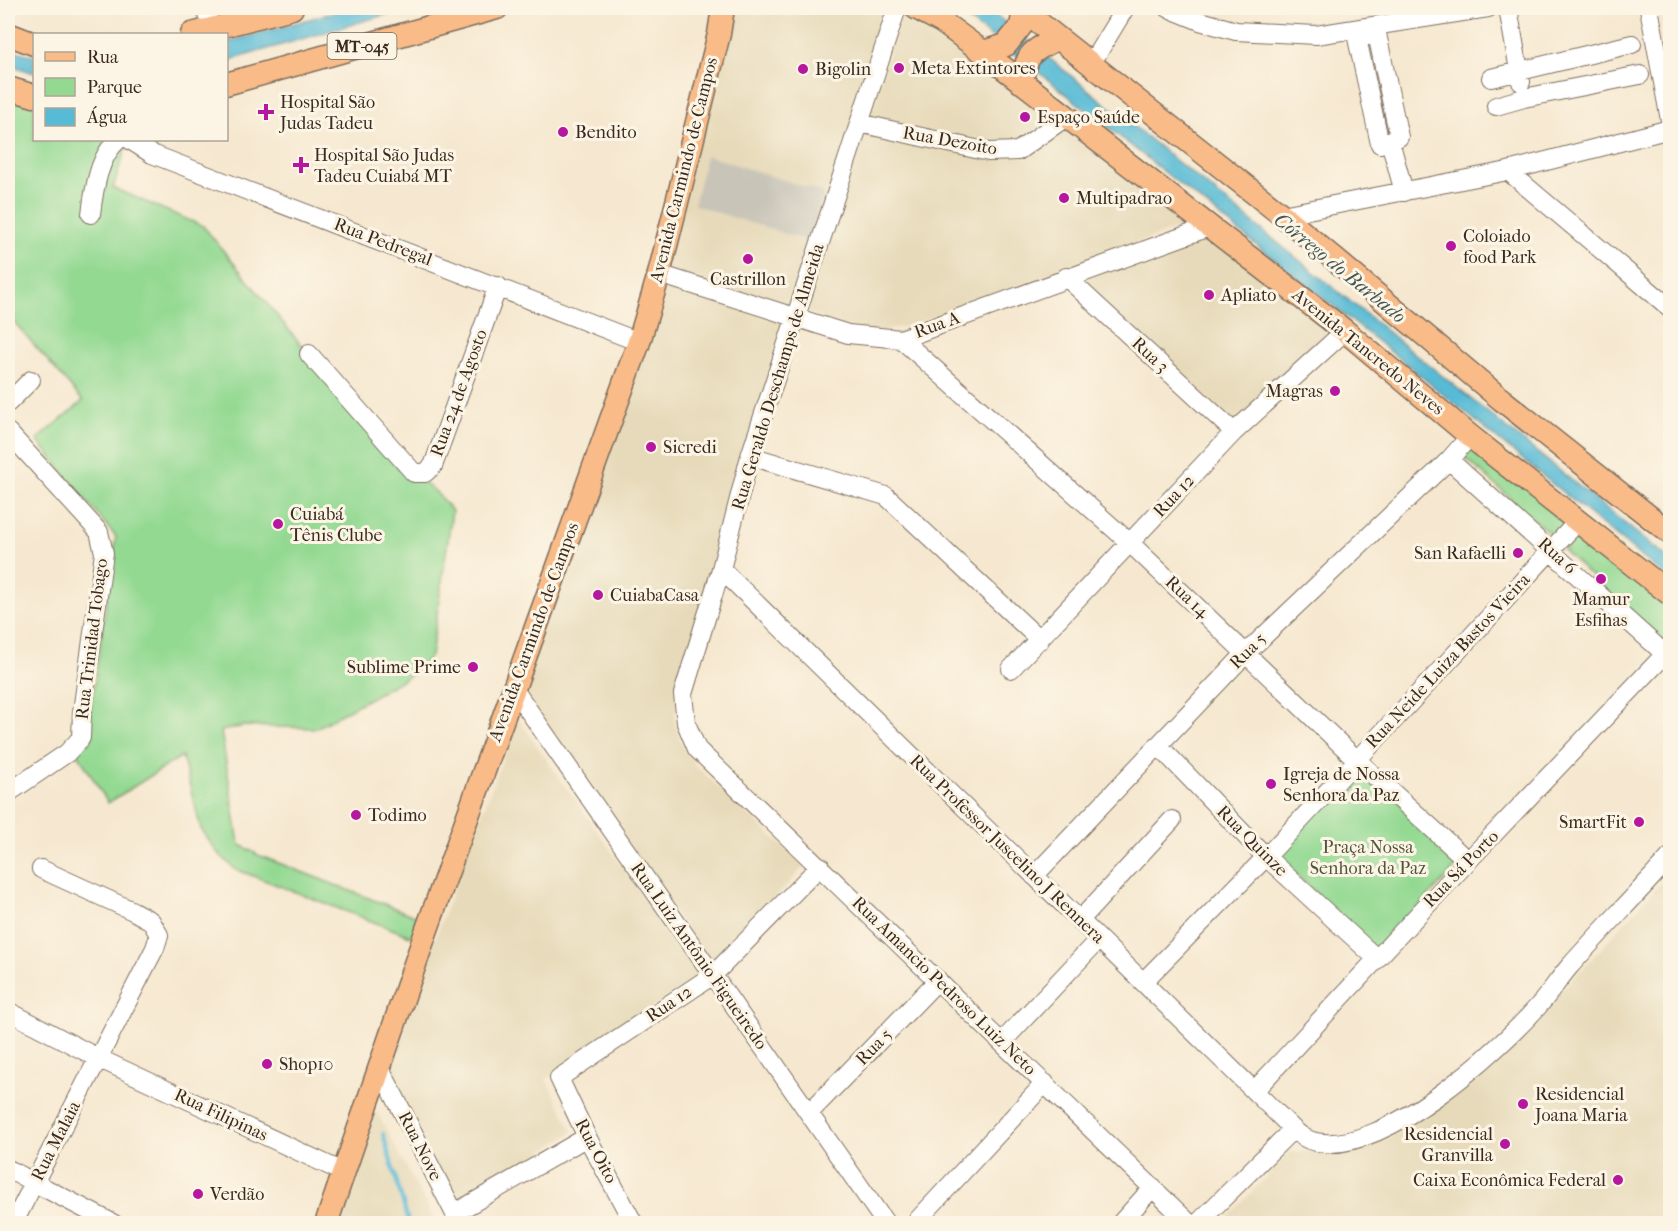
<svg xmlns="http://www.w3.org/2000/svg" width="1678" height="1231" viewBox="0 0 1678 1231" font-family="'IM FELL French Canon',serif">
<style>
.built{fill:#e7daba}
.industrial{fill:#c8c4b8}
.green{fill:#93d992;stroke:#678258;stroke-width:1.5}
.water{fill:#58bbd6;stroke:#4a727a;stroke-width:1.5}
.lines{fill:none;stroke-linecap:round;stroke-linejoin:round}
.stream{stroke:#58bbd6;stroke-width:4}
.minor-casing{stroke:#7c6c5c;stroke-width:20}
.major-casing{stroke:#7c6c5c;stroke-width:25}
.minor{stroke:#fff;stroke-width:18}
.major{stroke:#f9bc89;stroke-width:22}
.poi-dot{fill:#b5179e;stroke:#fcf5e5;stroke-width:2}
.labels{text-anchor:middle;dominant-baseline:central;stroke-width:6;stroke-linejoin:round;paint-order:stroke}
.shield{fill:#fcf5e5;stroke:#75675a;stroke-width:1.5}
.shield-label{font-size:16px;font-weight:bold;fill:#3b2a1e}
.poi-label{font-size:18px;fill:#3b2a1e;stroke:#fcf5e5;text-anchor:start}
.street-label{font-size:18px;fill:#3b2a1e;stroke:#fcf5e5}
.park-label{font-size:18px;fill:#51563b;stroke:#fcf5e5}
.water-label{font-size:20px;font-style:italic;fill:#445655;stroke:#fcf5e5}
</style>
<rect width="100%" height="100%" fill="#fcf5e5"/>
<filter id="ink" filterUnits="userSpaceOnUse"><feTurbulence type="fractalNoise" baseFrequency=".0167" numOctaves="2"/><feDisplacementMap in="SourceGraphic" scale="12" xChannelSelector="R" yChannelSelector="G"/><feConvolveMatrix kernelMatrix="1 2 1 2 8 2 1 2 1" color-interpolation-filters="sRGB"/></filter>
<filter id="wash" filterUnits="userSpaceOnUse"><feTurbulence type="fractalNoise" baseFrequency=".008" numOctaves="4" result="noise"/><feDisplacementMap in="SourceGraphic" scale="24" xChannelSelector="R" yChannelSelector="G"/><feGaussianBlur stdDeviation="1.35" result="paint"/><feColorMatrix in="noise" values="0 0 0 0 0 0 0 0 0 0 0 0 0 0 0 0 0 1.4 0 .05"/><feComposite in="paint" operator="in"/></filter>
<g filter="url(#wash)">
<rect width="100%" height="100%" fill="#f6e8d0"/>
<path class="built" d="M732,8H890L788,310L665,269Z
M904,8L1050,112L1034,131L1017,142L988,145L868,118Z
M1066,125L1193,223L907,326L879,332L839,325L803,310L866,130L1000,159Z
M1207,233L1332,331L1235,424L1077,279Z
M662,283L787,322L680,687L674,719L680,741L695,765L804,866L714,969L520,689Z
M518,719L700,976L546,1079L573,1132L456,1206L386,1068Z
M1670,873V1223L1221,1224L1291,1151L1292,1152L1348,1151L1391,1137L1478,1078L1597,953Z
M376,1110L436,1223H335Z"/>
<path class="industrial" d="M706,155L824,193L808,241L694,205Z"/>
<path class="green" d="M8,95L34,102V140H125L127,144L113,188L203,226L398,462L414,476L435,491L452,511L431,656L413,674L316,728L244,726L221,731L239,844L258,855L420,918L413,937L235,869L216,851L201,829L182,756L108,803L75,749L91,741L88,726L116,537L37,440L83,401L8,315Z
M1472,444L1573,522L1556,539L1461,454Z
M1579,534L1670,610V633L1662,642L1563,550Z
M1359,764L1462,861L1377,951L1274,854Z"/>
<path class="water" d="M349,8H408L227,61V42Z
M952,8H984L997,16L1670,560V580L1401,360L1032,67Z
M8,49L34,56V73L8,64Z"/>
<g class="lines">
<path class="stream" d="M383,1134L409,1224"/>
</g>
</g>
<g filter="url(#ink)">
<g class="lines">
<g class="minor-casing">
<path id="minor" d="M205,8L212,30
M897,8L750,456L721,569L683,694L686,723L697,749L1190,1224
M1168,8L1200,21L1236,31L1316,35L1488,8
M1508,8L1521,82
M1649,8L1670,120
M1377,34L1399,137L1380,144L1357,38Z
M1091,64L1125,8
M1491,78L1632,44
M1496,106L1524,98L1640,75
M859,123L989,152L1018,151L1066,117
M130,140L152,154L639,342
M1390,141L1404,192
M1508,171L1670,308
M91,214C94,189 99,156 118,140
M1282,215L1508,171L1670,129
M659,274L848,334L901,339L1209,227
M1066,277L1234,432
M901,339L1130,543L1357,760L1468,861
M309,354L414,473H425L433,466L498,286
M8,403L31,380
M8,432L99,532L104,553L82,712L81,738L67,753L8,793
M750,456L886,496L1040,640
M1449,460L1665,654
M721,569L1293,1129C1300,1135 1306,1140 1316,1142C1383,1156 1499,1051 1541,1003C1551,991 1559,979 1569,967C1602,930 1637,894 1670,857
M1011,669L1234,432L1345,331
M513,688L886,1224
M1158,745L1266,857L1376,958
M1034,876L1246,653L1449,460L1470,436
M1080,920L1172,820
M1143,982L1266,857L1357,760L1578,521
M8,1011L98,1058L343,1172
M1002,1042L1099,939
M380,1068L460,1224
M1254,1091L1468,861L1670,649
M809,1113L938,980
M8,1169L114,1224
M455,1213L587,1137
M13,1224L155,948L159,935L151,921L133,911L41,869
M634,1224L587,1137L559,1078L713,975L820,866
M914,1224L1045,1083
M1120,1224L1153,1187
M1197,1224L1293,1129"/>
</g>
<g class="major-casing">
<path id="major" d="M916,8L942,22L983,52L1345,331L1470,436L1670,594
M1020,8L1282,215L1502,400L1670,533
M8,34L34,44
M192,34L292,8
M983,52L1006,45L1021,26L1024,11
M1021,82C1029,50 1030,53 1058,38
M226,84L497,8
M8,88L34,96
M326,1224L427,929L639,342L659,274L719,34L723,8"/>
</g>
<use href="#minor" class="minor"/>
<use href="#major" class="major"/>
</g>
</g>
<g class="poi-dot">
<circle cx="899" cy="68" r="6"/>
<circle cx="803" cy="69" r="6"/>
<path d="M263 103h6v6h6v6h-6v6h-6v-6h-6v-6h6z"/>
<circle cx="1025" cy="117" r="6"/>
<circle cx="563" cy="132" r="6"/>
<path d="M298 156h6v6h6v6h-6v6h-6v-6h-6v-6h6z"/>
<circle cx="1064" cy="198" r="6"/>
<circle cx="1451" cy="246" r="6"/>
<circle cx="748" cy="259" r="6"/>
<circle cx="1209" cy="295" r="6"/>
<circle cx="1335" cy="391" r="6"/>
<circle cx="651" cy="447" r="6"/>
<circle cx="278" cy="524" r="6"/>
<circle cx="1518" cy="553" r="6"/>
<circle cx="1601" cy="579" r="6"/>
<circle cx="598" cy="595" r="6"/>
<circle cx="473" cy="667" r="6"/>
<circle cx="1271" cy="784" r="6"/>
<circle cx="356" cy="815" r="6"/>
<circle cx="1639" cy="822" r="6"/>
<circle cx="267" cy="1064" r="6"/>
<circle cx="1523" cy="1104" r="6"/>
<circle cx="1505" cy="1144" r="6"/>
<circle cx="1618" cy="1180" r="6"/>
<circle cx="198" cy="1194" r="6"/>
</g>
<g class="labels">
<rect class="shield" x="327.5" y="33" width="69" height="26" rx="4.5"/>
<g class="shield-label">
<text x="362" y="46">MT-045</text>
</g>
<g class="poi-label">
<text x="911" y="68">Meta Extintores</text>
<text x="815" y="69">Bigolin</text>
<text x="280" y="102">Hospital São<tspan x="280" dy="21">Judas Tadeu</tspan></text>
<text x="1037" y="117">Espaço Saúde</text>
<text x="575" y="132">Bendito</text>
<text x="314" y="155">Hospital São Judas<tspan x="314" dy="21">Tadeu Cuiabá MT</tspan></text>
<text x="1076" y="198">Multipadrao</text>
<text x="1463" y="236">Coloiado<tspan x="1463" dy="21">food Park</tspan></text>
<text x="748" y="279" text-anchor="middle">Castrillon</text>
<text x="1221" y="295">Apliato</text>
<text x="1323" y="391" text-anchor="end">Magras</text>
<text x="663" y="447">Sicredi</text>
<text x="290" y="514">Cuiabá<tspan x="290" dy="21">Tênis Clube</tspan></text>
<text x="1506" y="553" text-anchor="end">San Rafaelli</text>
<text x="610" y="595">CuiabaCasa</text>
<text x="1601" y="599" text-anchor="middle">Mamur<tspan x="1601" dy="21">Esfihas</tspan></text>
<text x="461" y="667" text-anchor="end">Sublime Prime</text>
<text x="1283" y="774">Igreja de Nossa<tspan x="1283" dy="21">Senhora da Paz</tspan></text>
<text x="368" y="815">Todimo</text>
<text x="1627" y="822" text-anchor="end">SmartFit</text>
<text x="279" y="1064">Shop10</text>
<text x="1535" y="1094">Residencial<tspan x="1535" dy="21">Joana Maria</tspan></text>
<text x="1493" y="1134" text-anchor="end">Residencial<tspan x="1493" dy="21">Granvilla</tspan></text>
<text x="1606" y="1180" text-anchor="end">Caixa Econômica Federal</text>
<text x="210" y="1194">Verdão</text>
</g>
<g class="street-label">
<text transform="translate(950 141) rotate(10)">Rua Dezoito</text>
<text transform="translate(684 170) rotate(-76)">Avenida Carmindo de Campos</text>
<text transform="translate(383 242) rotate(21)">Rua Pedregal</text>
<text transform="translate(937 325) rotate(-20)">Rua A</text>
<text transform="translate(1368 352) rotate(39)">Avenida Tancredo Neves</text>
<text transform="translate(1150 355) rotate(43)">Rua 3</text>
<text transform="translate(778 377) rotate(-73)">Rua Geraldo Deschamps de Almeida</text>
<text transform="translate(459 393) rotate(-70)">Rua 24 de Agosto</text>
<text transform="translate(1174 496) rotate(-47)">Rua 12</text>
<text transform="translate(1557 556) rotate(42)">Rua 6</text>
<text transform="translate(1187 597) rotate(43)">Rua 14</text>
<text transform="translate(534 632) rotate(-70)">Avenida Carmindo de Campos</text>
<text transform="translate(92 639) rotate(-83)">Rua Trinidad Tobago</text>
<text transform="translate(1248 651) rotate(-45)">Rua 5</text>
<text transform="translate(1448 661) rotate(-47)">Rua Neide Luiza Bastos Vieira</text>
<text transform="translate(1252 841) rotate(45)">Rua Quinze</text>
<text transform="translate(1007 849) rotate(44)">Rua Professor Juscelino J Rennera</text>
<text transform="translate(1461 869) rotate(-46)">Rua Sá Porto</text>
<text transform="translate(699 956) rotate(55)">Rua Luiz Antônio Figueiredo</text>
<text transform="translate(944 986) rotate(44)">Rua Amancio Pedroso Luiz Neto</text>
<text transform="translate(669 1004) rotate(-34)">Rua 12</text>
<text transform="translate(874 1047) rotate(-46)">Rua 5</text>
<text transform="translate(221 1115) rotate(25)">Rua Filipinas</text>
<text transform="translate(56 1141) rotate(-63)">Rua Malaia</text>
<text transform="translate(420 1146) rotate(63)">Rua Nove</text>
<text transform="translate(596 1151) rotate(62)">Rua Oito</text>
</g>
<g class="park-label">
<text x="1368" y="847">Praça Nossa<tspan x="1368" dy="21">Senhora da Paz</tspan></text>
</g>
<g class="water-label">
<text transform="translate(1340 268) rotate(39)">Córrego do Barbado</text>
</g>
</g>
<rect width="1678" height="1231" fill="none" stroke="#fcf5e5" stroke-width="30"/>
<rect x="33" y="33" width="195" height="108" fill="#fcf5e5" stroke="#afa495" stroke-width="1.5"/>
<rect x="45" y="52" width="30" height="9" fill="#f9bc89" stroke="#afa495" stroke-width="1.5"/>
<text x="87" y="63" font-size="18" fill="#3b2a1e">Rua</text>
<rect x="45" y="78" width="30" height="18" fill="#93d992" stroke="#afa495" stroke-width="1.5"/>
<text x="87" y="93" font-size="18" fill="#3b2a1e">Parque</text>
<rect x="45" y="108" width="30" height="18" fill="#58bbd6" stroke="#afa495" stroke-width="1.5"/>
<text x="87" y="123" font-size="18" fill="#3b2a1e">Água</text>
</svg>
